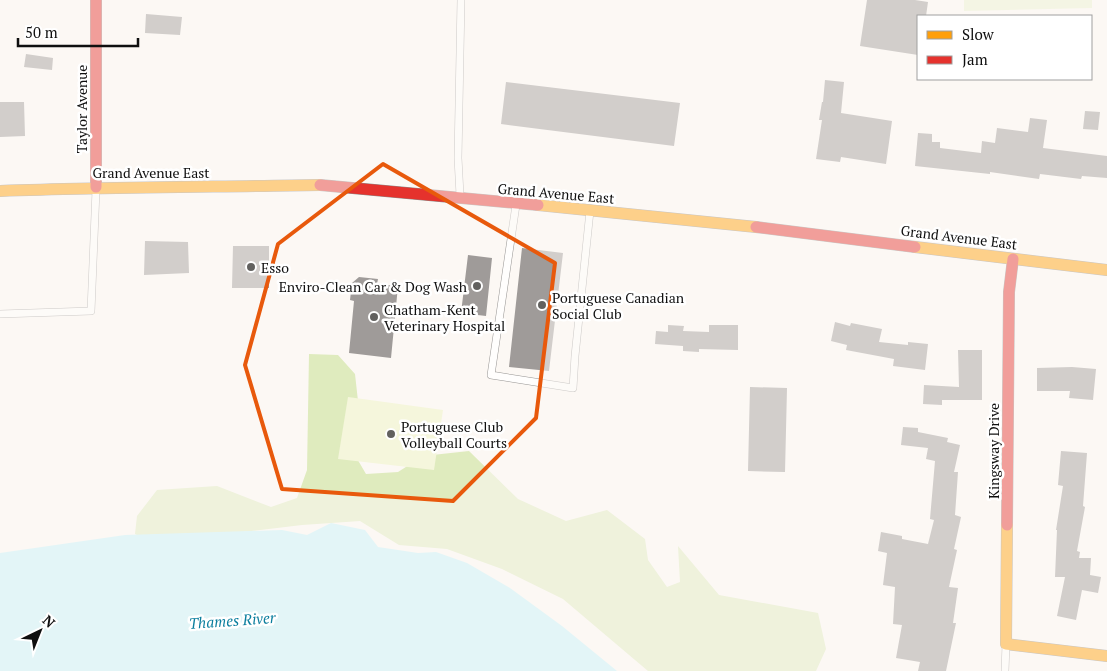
<svg xmlns="http://www.w3.org/2000/svg" width="1107" height="671" viewBox="0 0 1107 671" font-family="'PT Serif',serif">
<style>
.green{fill:#ecf2d1}
.forest{fill:#dfebbe}
.pitch{fill:#f5f6dc}
.water{fill:#c6f2fa}
.building{fill:#9f9b99}
.lines{fill:none;stroke-linecap:round;stroke-linejoin:round}
.lane-casing{stroke:#969492;stroke-width:8}
.slow-casing{stroke:#8c8b89;stroke-width:12}
.jam-casing{stroke:#8c8b89;stroke-width:12}
.lane{stroke:#fffefd;stroke-width:7}
.slow{stroke:#ff9f0a;stroke-width:11}
.jam{stroke:#e5322d;stroke-width:11}
.marked{fill:none;stroke:#e8590c;stroke-width:4;stroke-linejoin:round}
.poi-dot{fill:#62615f;stroke:#fff;stroke-width:2}
.labels{text-anchor:middle;dominant-baseline:central;stroke-width:5;stroke-linejoin:round;paint-order:stroke}
.street-label{font-size:14px;fill:#0f0f0f;stroke:#fff}
.poi-label{font-size:14px;fill:#0f0f0f;stroke:#fff;text-anchor:start}
.water-label{font-size:15px;font-style:italic;fill:#0b7e9e;stroke:#fff}
</style>
<rect width="100%" height="100%" fill="#fcf8f4"/>
<path class="green" d="M964,0H1092V8L964,11Z"/>
<path class="forest" d="M309,354L338,355L355,374L359,410L352,450L366,474L398,472L423,456L469,451L518,499L566,521L607,510L645,539L648,560L667,587L680,582L678,546L719,595L818,613L826,649L816,671H648L563,599L502,569L447,549L399,545L360,521L302,525L152,543L135,534L137,516L157,490L217,486L271,507L297,498L307,470Z"/>
<path class="pitch" d="M348,397L443,410L434,470L338,459Z"/>
<path class="water" d="M331,523L365,530L378,547L418,553L436,552L467,563L510,588L562,626L617,671H0V553L125,535L282,530L307,535Z"/>
<path class="building" d="M867,0H915L928,2L926,16H918V55L860,46Z
M146,14L182,17L180,35L145,33Z
M26,54L53,58L52,70L24,67Z
M825,80L844,82L841,113L892,121L886,164L841,157L840,162L816,159L822,120H819L822,102H823Z
M506,82L680,103L674,146L501,124Z
M0,102H24L25,136L0,137Z
M1085,111L1100,112L1098,130L1083,129Z
M1030,118L1047,120L1043,148L1107,156V178L1082,176L1081,179L1040,174L1039,179L990,172V174L915,166L918,133L932,134V142H940V148L981,153L982,141L995,143L997,128L1028,132Z
M145,241L188,242L189,273L144,275Z
M233,246H269V288H232Z
M522,248L563,253L549,371L509,367Z
M468,255L492,258L486,316L461,313Z
M359,277L378,279L377,284L398,286L391,358L349,353L354,301L350,300L352,283Z
M835,322L850,326L851,323L882,329L879,342L908,345V342L928,344L925,370L893,366L894,359L846,350L847,345L831,341Z
M668,325L684,326L683,331L709,332V325H738V350L699,349V352L683,351V346L655,344L656,331L668,332Z
M958,350H982V400H942V405L923,404L924,385L959,387Z
M1072,367L1096,369L1093,400L1069,398L1070,391H1037V368Z
M750,387L787,388L785,472L748,471Z
M903,427L918,428V432L948,438L947,442L960,445L954,472H958L955,515L961,517L954,549L957,550L949,587L958,588L953,623H956L946,671H918L920,662L896,658L902,625L893,624L895,587L883,585L887,553L878,551L881,532L902,536V539L928,544L934,520L930,519L935,461L926,459L928,448L901,445Z
M1061,451L1087,453L1083,506L1085,507L1077,551L1080,552L1079,558H1091L1090,575L1101,577L1098,593L1082,590L1076,620L1057,616L1065,577H1055L1057,530H1056L1063,486L1058,485Z"/>
<g class="lines">
<g class="lane-casing">
<path id="lane" d="M460,195L458,158L461,0
M516,205L491,375L573,388L575,356L590,211
M0,314L91,311L96,190
M1005,671L1006,644"/>
</g>
<g class="slow-casing">
<path id="slow" d="M0,191C107,187 213,187 320,185
M538,205L756,227
M915,247L1107,270
M1007,525L1006,644L1107,656"/>
</g>
<g class="jam-casing">
<path id="jam" d="M96,0V187
M320,185L538,205
M756,227L915,247
M1007,525L1009,292L1013,259"/>
</g>
<use href="#lane" class="lane"/>
<use href="#slow" class="slow"/>
<use href="#jam" class="jam"/>
</g>
<path d="M0 0H1107V671H0ZM383,164L555,263L536,418L453,501L282,489L245,365L278,244Z" fill="#fcf8f4" fill-opacity=".55" fill-rule="evenodd"/>
<path class="marked" d="M383,164L555,263L536,418L453,501L282,489L245,365L278,244Z"/>
<g class="poi-dot">
<circle cx="251" cy="267" r="5"/>
<circle cx="477" cy="286" r="5"/>
<circle cx="542" cy="305" r="5"/>
<circle cx="374" cy="317" r="5"/>
<circle cx="391" cy="434" r="5"/>
</g>
<g class="labels">
<g class="street-label">
<text transform="translate(81 109) rotate(-90)">Taylor Avenue</text>
<text x="151" y="172">Grand Avenue East</text>
<text transform="translate(556 193) rotate(5)">Grand Avenue East</text>
<text transform="translate(959 237) rotate(7)">Grand Avenue East</text>
<text transform="translate(993 451) rotate(-90)">Kingsway Drive</text>
</g>
<g class="poi-label">
<text x="261" y="267">Esso</text>
<text x="467" y="286" text-anchor="end">Enviro-Clean Car &amp; Dog Wash</text>
<text x="552" y="297">Portuguese Canadian<tspan x="552" dy="16">Social Club</tspan></text>
<text x="384" y="309">Chatham-Kent<tspan x="384" dy="16">Veterinary Hospital</tspan></text>
<text x="401" y="426">Portuguese Club<tspan x="401" dy="16">Volleyball Courts</tspan></text>
</g>
<g class="water-label">
<text transform="translate(232 620) rotate(-4)">Thames River</text>
</g>
</g>
<rect x="917" y="15" width="175" height="65" fill="#ffffff" stroke="#9f9f9f"/>
<rect x="927" y="31" width="25" height="8" fill="#ff9f0a" stroke="#9f9f9f"/>
<text x="962" y="40" font-size="15" fill="#0f0f0f">Slow</text>
<rect x="927" y="56" width="25" height="8" fill="#e5322d" stroke="#9f9f9f"/>
<text x="962" y="65" font-size="15" fill="#0f0f0f">Jam</text>
<g transform="translate(40 631) rotate(43)" stroke="#ffffff" stroke-width="4" paint-order="stroke">
<path d="M0-4L9 19L0 12L-9 19Z" fill="#0f0f0f"/>
<text y="-8" font-size="14" font-weight="bold" text-anchor="middle" fill="#0f0f0f">N</text>
</g>
<path d="M18 38v8h120v-8" fill="none" stroke="#0f0f0f" stroke-width="2.5"/>
<text x="25" y="38" font-size="15" fill="#0f0f0f" stroke="#ffffff" stroke-width="4" paint-order="stroke">50 m</text>
</svg>
